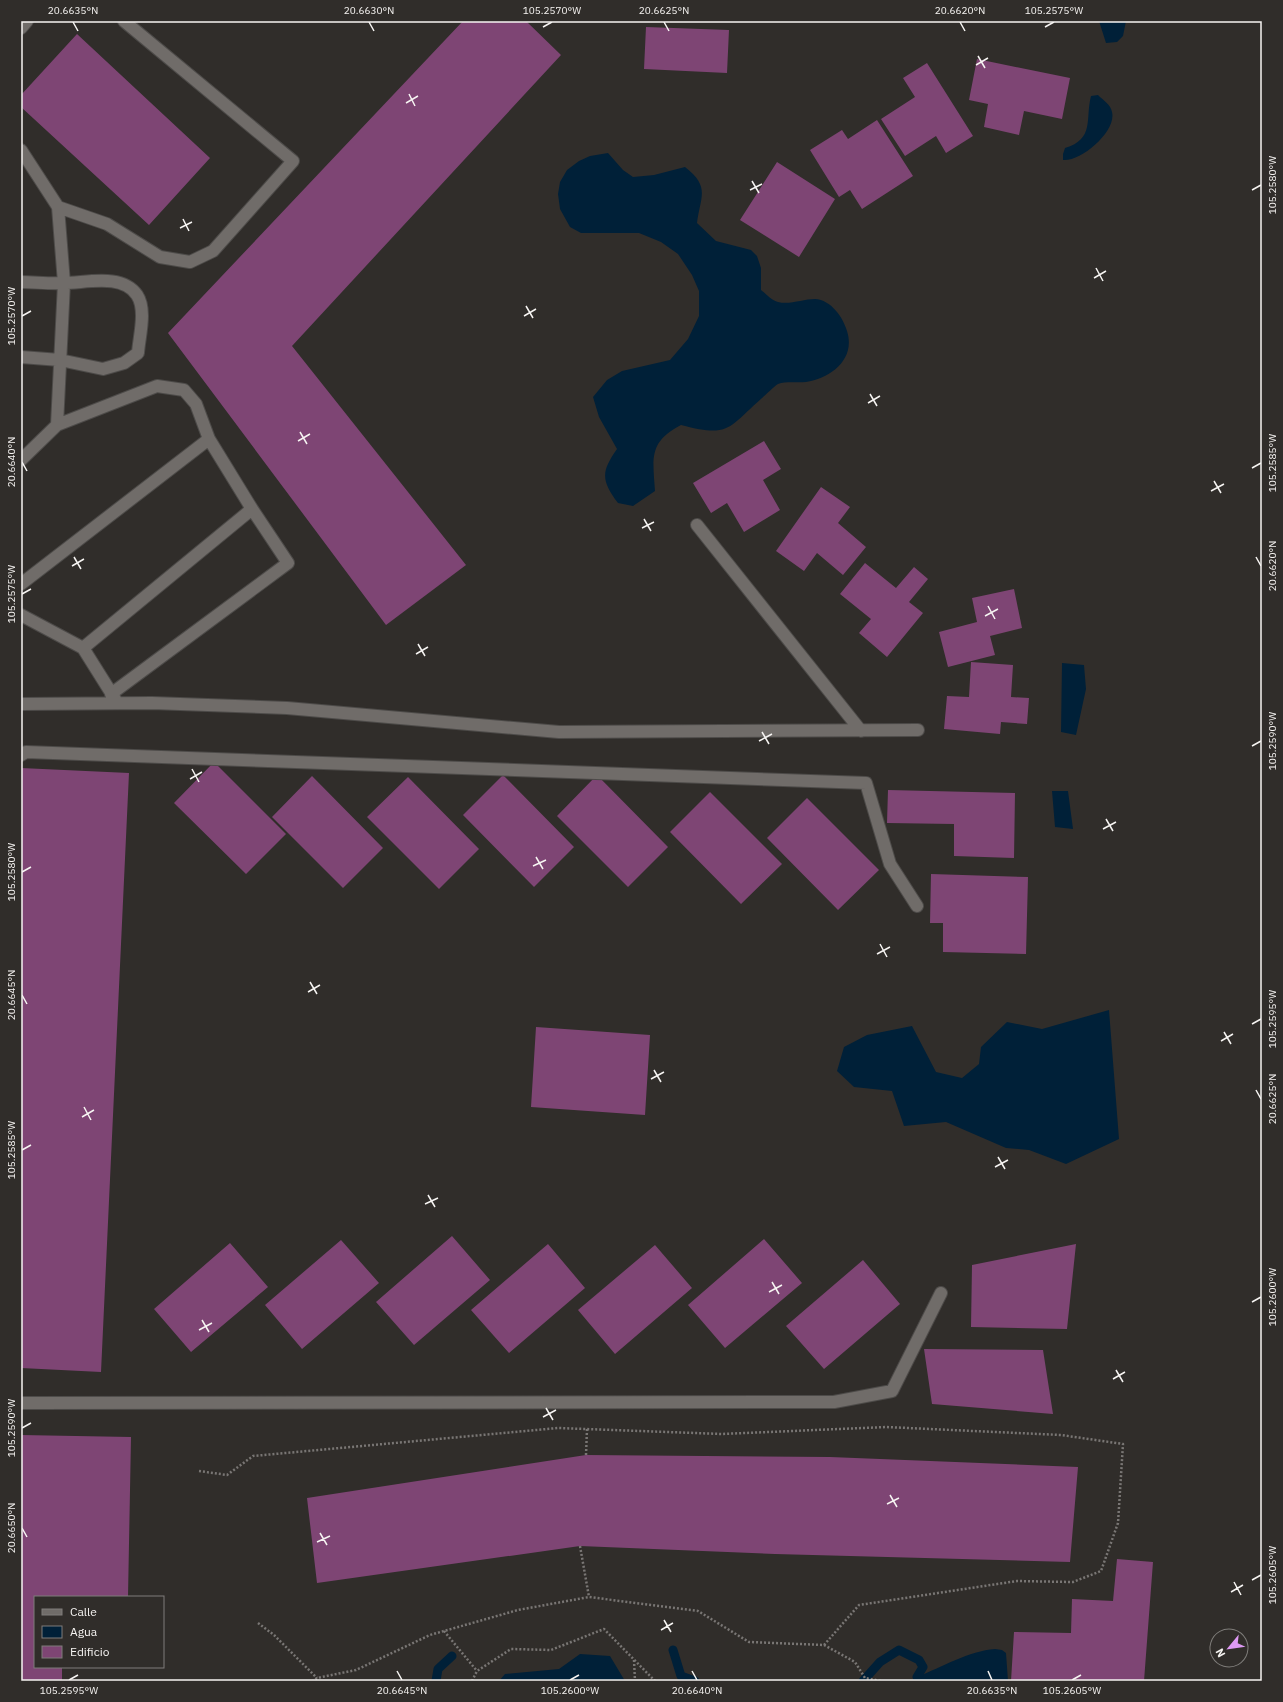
<svg xmlns="http://www.w3.org/2000/svg" width="1283" height="1702" viewBox="0 0 1283 1702" font-family="'IBM Plex Sans',sans-serif">
<style>
.water{fill:#002038}
.lines{fill:none;stroke-linecap:round;stroke-linejoin:round}
.stream{stroke:#002038;stroke-width:9}
.building{fill:#7e4574}
.minor-casing{stroke:#4d4b49;stroke-width:14}
.path{stroke:#797674;stroke-width:2.5;stroke-dasharray:2 2;stroke-linecap:butt}
.minor{stroke:#706c69;stroke-width:12}
.ticks{fill:none;stroke:#f6f4f2;stroke-width:1.5}
.neatline{fill:none;stroke:#f6f4f2;stroke-width:1.5}
.ticks-label{font-size:10px;text-anchor:middle;fill:#f6f4f2}
</style>
<rect width="100%" height="100%" fill="#302d2a"/>
<path class="water" d="M1099,21H1126L1123,36L1117,42L1106,43Z
M1098,95C1103,100 1111,105 1112,112C1117,131 1081,162 1063,160V154L1065,148C1095,139 1085,119 1091,96Z
M608,153L623,170L633,177L654,175L685,167C711,187 700,197 697,223L716,241L751,250L757,256L761,268V290C766,294 772,301 778,302C790,305 803,299 815,299C831,300 843,317 847,331C856,359 831,378 806,382C797,383 786,381 778,384C773,387 767,394 762,398C728,428 730,438 681,425C648,442 653,459 655,491L633,506L618,503C601,480 601,472 617,449L599,417L593,397L607,380L622,371L670,360L688,339L699,316V291L692,275L678,254L661,242L639,233H581L570,227L560,209L558,194L560,182L567,170L579,161L590,156Z
M1062,663L1084,665L1086,689L1076,735L1061,732Z
M1052,791H1068L1073,829L1055,827Z
M1109,1010L1119,1139L1066,1164L1029,1150L1006,1148L946,1122L904,1126L892,1091L854,1087L837,1071L844,1047L867,1035L912,1026L936,1072L962,1078L979,1064L981,1047L1007,1022L1042,1029Z
M995,1649L1002,1650L1006,1653L1008,1681H919L917,1677C942,1667 969,1651 995,1649Z
M580,1654L610,1656L625,1681H499L505,1674L559,1669Z"/>
<g class="lines">
<path class="stream" d="M673,1650L681,1676L695,1681
M436,1681L438,1669L452,1656
M863,1681L880,1662L899,1650L919,1660L923,1667L917,1677"/>
</g>
<path class="building" d="M463,21H526L561,55L292,346L466,565L386,625L168,333Z
M646,27L729,30L727,73L644,69Z
M77,34L210,158L149,225L21,107V95Z
M977,59L1070,78L1062,119L1024,111L1019,135L984,127L988,104L969,100Z
M927,63L973,136L946,153L936,136L905,156L881,119L915,97L903,78Z
M877,120L913,176L862,209L850,190L839,197L810,150L842,130L848,139Z
M777,162L835,199L799,257L740,220Z
M764,441L781,469L763,480L780,510L744,532L727,503L711,513L693,483Z
M821,487L850,507L838,523L866,547L843,575L817,553L804,571L776,551Z
M865,563L896,588L914,567L928,579L909,602L923,613L887,657L859,633L871,619L840,594Z
M1014,589L1022,628L990,636L995,655L948,667L939,632L977,622L972,598Z
M971,662L1013,665L1011,697L1029,698L1027,724L1001,722L1000,734L944,729L947,696L969,697Z
M214,762L286,834L246,874L174,803Z
M21,768L129,773L101,1372L21,1368Z
M503,775L574,847L534,887L463,815Z
M597,775L668,847L628,887L557,816Z
M312,776L383,848L343,888L272,817Z
M408,777L479,849L439,889L367,817Z
M888,790L1015,793L1014,858L954,856V824L887,823Z
M710,792L782,864L741,904L670,832Z
M807,798L879,870L838,910L767,838Z
M931,874L1028,877L1026,954L943,952V923H930Z
M536,1027L650,1035L645,1115L531,1107Z
M452,1236L490,1280L414,1345L376,1302Z
M764,1239L802,1283L725,1348L688,1305Z
M341,1240L379,1283L302,1349L265,1305Z
M230,1243L268,1287L191,1352L154,1309Z
M548,1244L585,1288L509,1353L471,1310Z
M1076,1244L1067,1329L971,1327L972,1265Z
M655,1245L692,1288L615,1354L578,1310Z
M863,1260L900,1304L824,1369L786,1326Z
M924,1349L1043,1350L1053,1414L932,1404Z
M21,1435L131,1437L128,1597H35V1667H62V1681H21Z
M586,1455L830,1457L1078,1467L1070,1562L775,1554L580,1546L317,1583L307,1498Z
M1117,1559L1153,1562L1144,1681H1011L1014,1632L1071,1633L1072,1599L1113,1601Z"/>
<g class="lines">
<g class="minor-casing">
<path id="minor" d="M21,28L27,21
M21,150L58,207L64,283L57,425L21,460
M58,207L107,224L160,257L190,262L213,251L293,161L124,21
M21,282C35,282 50,284 64,283C86,283 122,273 137,295C147,310 139,337 138,353L124,363L103,369L60,360L21,357
M57,425L157,386L184,390L196,404L209,439L252,509L288,563L111,694
M697,525L861,731
M21,584L209,439
M21,615L83,648L115,699
M83,648L252,509
M21,704L152,703L287,708L559,732L918,730
M21,755L26,752L866,783L890,864L917,906
M21,1403L834,1402L892,1391L941,1293"/>
</g>
<path class="path" d="M586,1455L587,1429
M199,1471L227,1475L253,1456L558,1428L722,1434L886,1427L1061,1435L1123,1444L1118,1523L1101,1571L1073,1582L1017,1581L859,1605L824,1645L749,1642L698,1611L589,1597L518,1610L444,1631L430,1635L356,1670L317,1678L313,1681
M580,1546L589,1597
M258,1623L274,1635L317,1678
M444,1631L477,1671
M824,1645L855,1662L865,1678L881,1681
M634,1660L635,1681
M472,1681L477,1671L511,1649L551,1650L604,1629L655,1681"/>
<use href="#minor" class="minor"/>
</g>
<path class="ticks" d="M73,22L78,31M369,22L374,31M664,22L669,31M960,22L965,31M543,27L552,22M1045,27L1054,22M978,56L985,68M976,65L988,58M409,94L415,106M406,103L418,96M752,181L759,193M750,190L762,184M1252,190L1261,185M183,219L189,231M180,228L192,222M1096,268L1103,281M1094,278L1106,271M526,306L533,318M22,316L31,311M524,316L536,309M870,394L877,406M868,403L880,396M300,432L307,444M298,441L310,434M22,462L27,471M1252,468L1261,463M1214,481L1221,493M1211,491L1224,484M644,519L651,531M642,528L654,522M74,557L81,569M1256,557L1261,566M72,566L84,559M22,594L31,589M988,606L995,619M985,616L998,609M418,644L425,656M416,654L428,647M762,732L769,744M759,741L772,734M1252,746L1261,741M192,769L199,782M190,779L202,772M1106,819L1113,831M1103,829L1116,822M536,857L543,869M533,866L546,860M22,872L31,867M880,944L887,957M877,954L890,947M310,982L317,994M308,992L320,985M22,995L27,1004M1252,1024L1261,1019M1224,1032L1231,1044M1221,1041L1233,1034M654,1070L661,1082M651,1079L664,1072M1256,1090L1261,1099M84,1107L91,1120M82,1117L94,1110M22,1150L31,1145M998,1157L1005,1169M995,1167L1008,1160M428,1195L435,1207M425,1204L438,1198M772,1282L779,1294M769,1292L782,1285M1252,1302L1261,1297M202,1320L209,1332M199,1330L212,1323M1116,1370L1123,1382M1113,1379L1125,1372M546,1408L553,1420M543,1417L556,1410M22,1428L31,1423M890,1495L897,1507M887,1504L899,1498M22,1528L27,1537M320,1533L327,1545M317,1542L330,1536M1252,1580L1261,1575M1234,1582L1241,1595M1231,1592L1243,1585M664,1620L671,1632M661,1630L673,1623M397,1671L402,1680M692,1671L697,1680M988,1671L992,1680M69,1680L78,1675M570,1680L579,1675M1072,1680L1081,1675"/>
<rect width="1283" height="1702" fill="none" stroke="#302d2a" stroke-width="44"/>
<rect x="34" y="1596" width="130" height="72" fill="#302d2a" stroke="#7f7d7a"/>
<rect x="42" y="1609" width="20" height="6" fill="#706c69" stroke="#7f7d7a"/>
<text x="70" y="1616" font-size="12" fill="#f6f4f2">Calle</text>
<rect x="42" y="1626" width="20" height="12" fill="#002038" stroke="#7f7d7a"/>
<text x="70" y="1636" font-size="12" fill="#f6f4f2">Agua</text>
<rect x="42" y="1646" width="20" height="12" fill="#7e4574" stroke="#7f7d7a"/>
<text x="70" y="1656" font-size="12" fill="#f6f4f2">Edificio</text>
<g transform="translate(1229 1648) rotate(241)"><circle r="19" fill="#302d2a" stroke="#7f7d7a"/>
<path d="M0-3L7 15L0 10L-7 15Z" fill="#dd99f3"/>
<text y="-6" font-size="11" font-weight="bold" text-anchor="middle" fill="#f6f4f2">N</text>
</g>
<rect x="22" y="22" width="1239" height="1658" class="neatline"/>
<g class="ticks-label">
<text x="73" y="14">20.6635°N</text>
<text x="369" y="14">20.6630°N</text>
<text x="552" y="14">105.2570°W</text>
<text x="664" y="14">20.6625°N</text>
<text x="960" y="14">20.6620°N</text>
<text x="1054" y="14">105.2575°W</text>
<text transform="translate(1272 185) rotate(-90)" y="4">105.2580°W</text>
<text transform="translate(11 316) rotate(-90)" y="4">105.2570°W</text>
<text transform="translate(11 462) rotate(-90)" y="4">20.6640°N</text>
<text transform="translate(1272 463) rotate(-90)" y="4">105.2585°W</text>
<text transform="translate(1272 566) rotate(-90)" y="4">20.6620°N</text>
<text transform="translate(11 594) rotate(-90)" y="4">105.2575°W</text>
<text transform="translate(1272 741) rotate(-90)" y="4">105.2590°W</text>
<text transform="translate(11 872) rotate(-90)" y="4">105.2580°W</text>
<text transform="translate(11 995) rotate(-90)" y="4">20.6645°N</text>
<text transform="translate(1272 1019) rotate(-90)" y="4">105.2595°W</text>
<text transform="translate(1272 1099) rotate(-90)" y="4">20.6625°N</text>
<text transform="translate(11 1150) rotate(-90)" y="4">105.2585°W</text>
<text transform="translate(1272 1297) rotate(-90)" y="4">105.2600°W</text>
<text transform="translate(11 1428) rotate(-90)" y="4">105.2590°W</text>
<text transform="translate(11 1528) rotate(-90)" y="4">20.6650°N</text>
<text transform="translate(1272 1575) rotate(-90)" y="4">105.2605°W</text>
<text x="69" y="1694">105.2595°W</text>
<text x="402" y="1694">20.6645°N</text>
<text x="570" y="1694">105.2600°W</text>
<text x="697" y="1694">20.6640°N</text>
<text x="992" y="1694">20.6635°N</text>
<text x="1072" y="1694">105.2605°W</text>
</g>
</svg>
